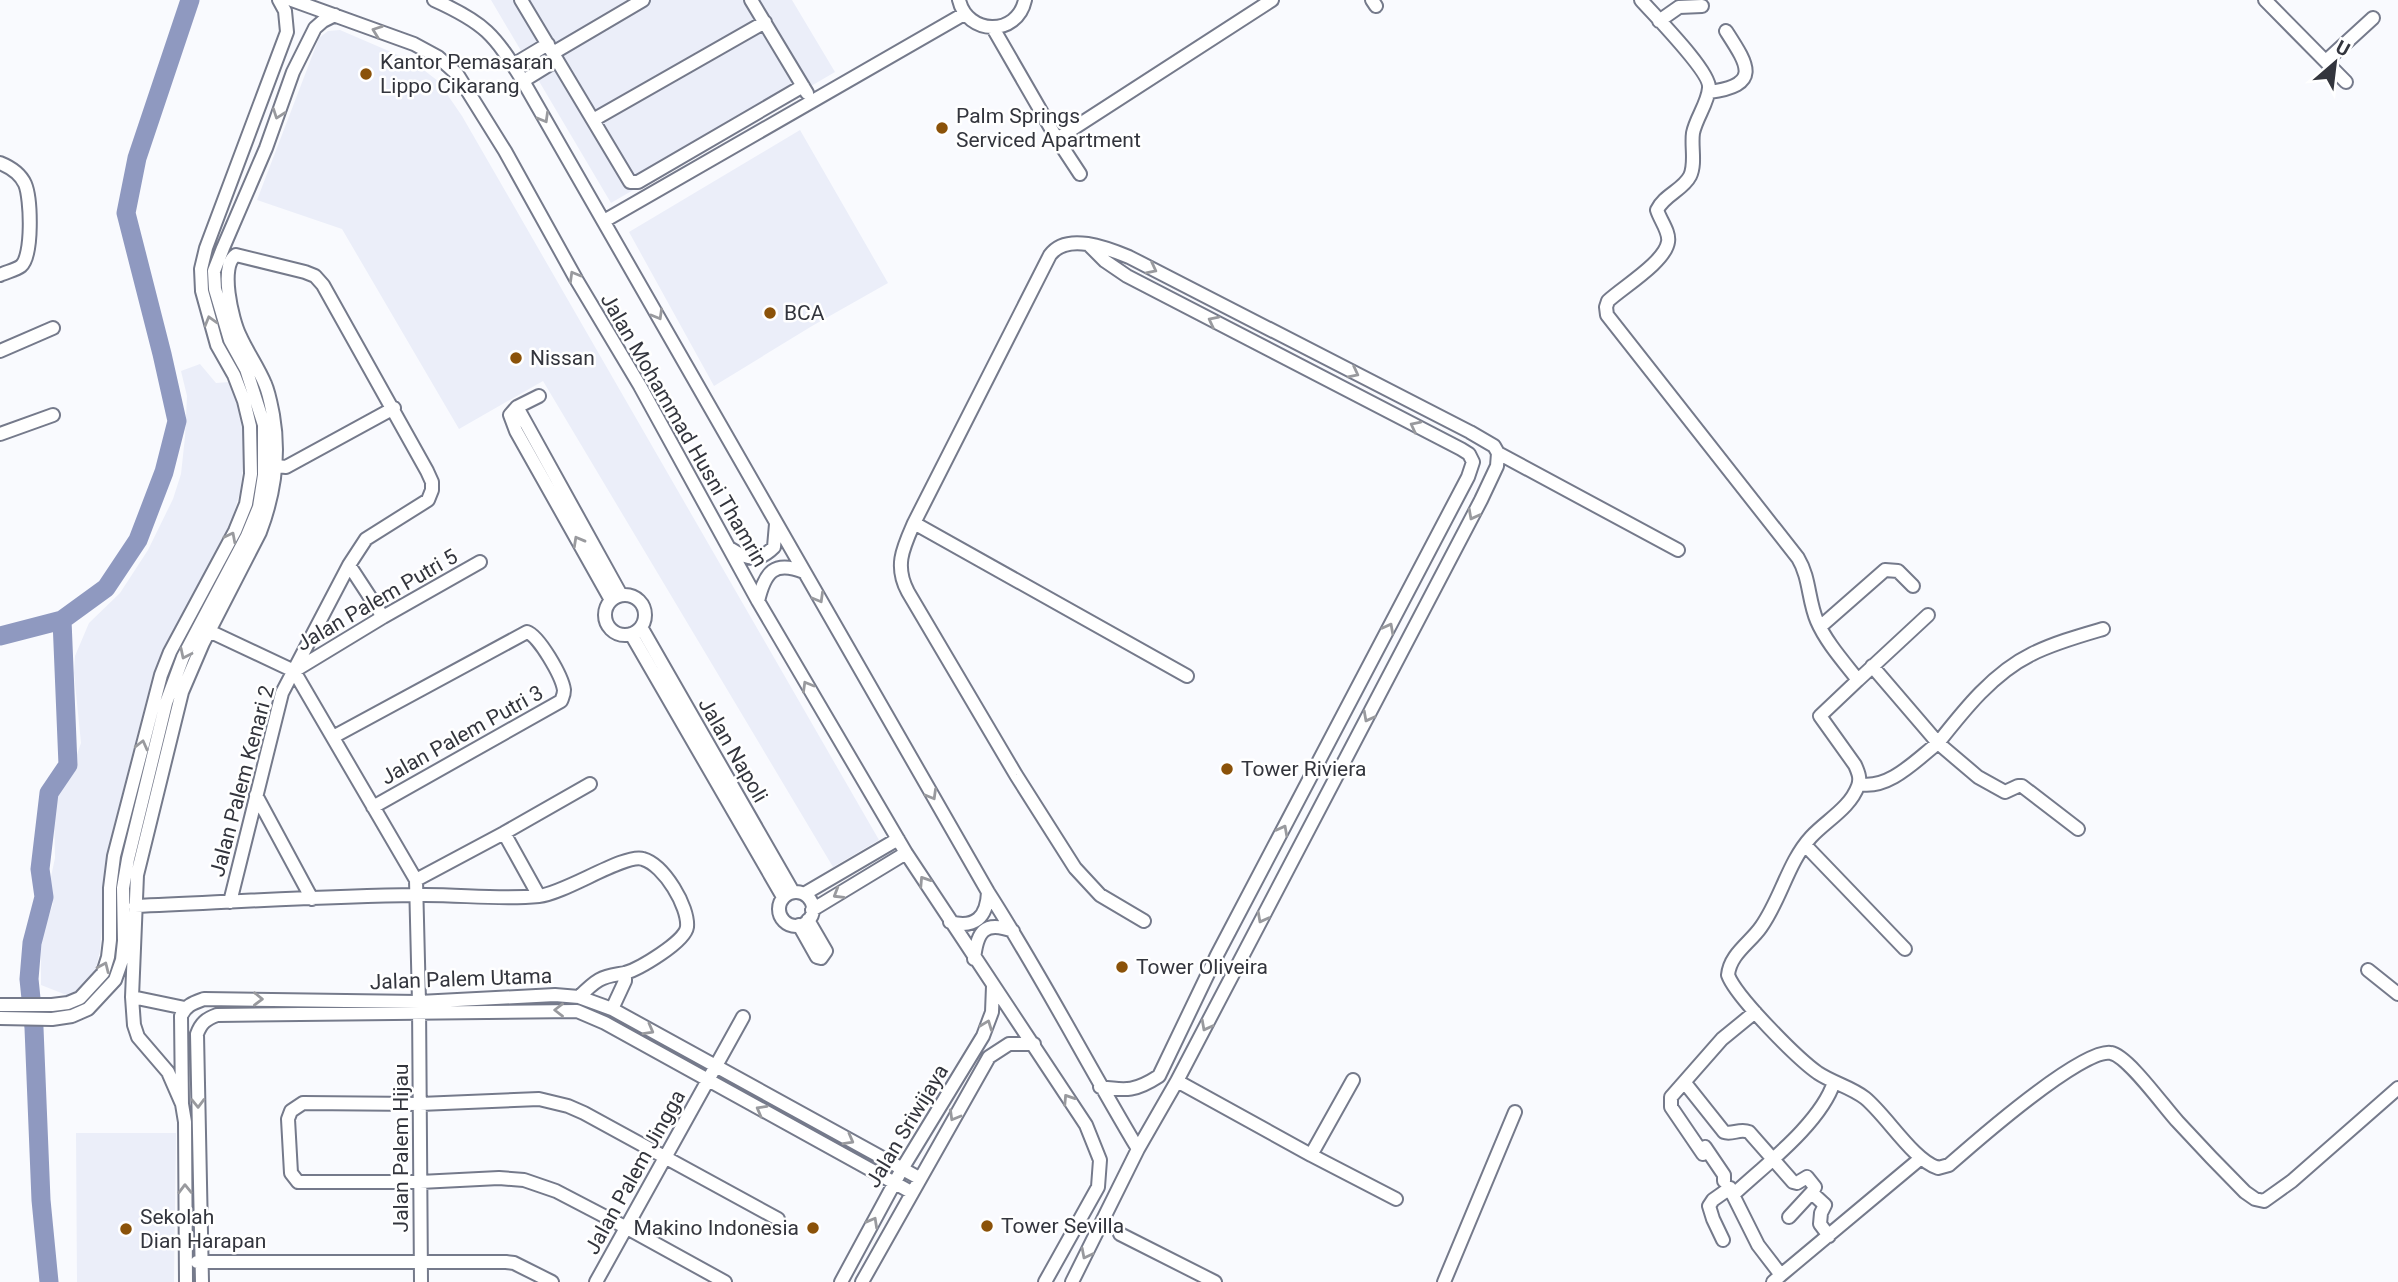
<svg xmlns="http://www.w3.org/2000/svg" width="2398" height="1282" viewBox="0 0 2398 1282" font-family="Roboto,sans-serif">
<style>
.built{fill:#ebeef9}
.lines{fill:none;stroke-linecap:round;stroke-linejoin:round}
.river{stroke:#8f99c0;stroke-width:19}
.minor-casing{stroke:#757a8b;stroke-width:16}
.minor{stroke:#fff;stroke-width:12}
.oneway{stroke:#999a9e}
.poi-dot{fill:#8b5209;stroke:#fff;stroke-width:2.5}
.labels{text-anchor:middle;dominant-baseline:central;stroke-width:5;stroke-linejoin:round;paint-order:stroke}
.poi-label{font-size:21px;fill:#33353d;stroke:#fff;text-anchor:start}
.street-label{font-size:21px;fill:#33353d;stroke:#fff}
</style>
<rect width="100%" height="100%" fill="#f9fafe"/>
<path class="built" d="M491,0H792L835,72L611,203Z
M340,30L412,61L438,81L462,116L879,840L833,867L543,381L459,429L342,229L257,200L319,38L328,31Z
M800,130L888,283L812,326L714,386L629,232Z
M200,364L216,383L230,382L237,401L243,431V467L240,492L232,519L153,674L108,849L100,951L95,972L83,987L69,996L41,985V938L53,904L49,886L55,858L54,811L56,796L61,783L75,760L81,743L74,673L75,656L89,623L120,593L148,550L173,499L181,474L185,437L187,396L181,371Z
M76,1133H176L174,1282H77Z"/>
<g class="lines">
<path class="river" d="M0,636L62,620L106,588L138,540L164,472L177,421L162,354L126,213L137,158L190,0
M49,1282L41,1200L34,1028L29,979L32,943L44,897L40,869L49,793L68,765L62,620"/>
<g class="minor-casing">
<path id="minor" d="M292,0L414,44L438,57L457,74L505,151L576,279L640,386L758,601L906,853L1086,1125L1100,1160L1098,1187L1045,1282
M434,0C485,23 494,34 523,81L988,892C1042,976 1087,1064 1138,1149
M521,0L630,182H638L803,86
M751,0L807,93
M959,0C967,35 1017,37 1025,0
M1372,0L1376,6
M1641,0C1654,15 1711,72 1709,88C1708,103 1696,118 1693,133C1691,146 1696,164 1690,176C1683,190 1664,195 1657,210C1660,220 1670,232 1668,242C1665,262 1623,287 1608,301L1606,307L1607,315L1798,558C1810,578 1808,600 1817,621C1826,642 1844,662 1858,680L1820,716L1855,765C1858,772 1861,778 1858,786C1850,808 1827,820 1811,837C1788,862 1781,899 1761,927C1750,943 1730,954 1728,975C1736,997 1798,1059 1818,1073C1833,1083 1851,1087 1865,1098C1887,1116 1913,1160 1938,1168L1949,1165C1974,1143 2083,1047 2111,1053C2128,1056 2164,1107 2178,1122C2200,1146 2222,1169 2245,1192L2255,1199L2264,1201L2292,1181L2398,1088
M2265,0L2346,82
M1659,21L1679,7L1702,6
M993,28L1057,139L1272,0
M553,53L643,0
M2326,61L2373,18
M513,65L548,44
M523,81L557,60
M1709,92C1762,85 1748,65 1726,31
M593,120L765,22
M1057,139L1080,174
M0,163C10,167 20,173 25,184C31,198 33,256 21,266C16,270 6,272 0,275
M604,221L964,14
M1089,245L1105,261L1127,276L1461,449L1469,454L1473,462L1468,477L1217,955L1159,1076C1136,1091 1127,1091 1100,1087
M0,351L53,328
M517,407L539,396
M0,434L53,415
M276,466L286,467L394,408
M914,523L1187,676
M731,549C748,560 759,562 774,547L776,524
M349,565L383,617
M605 615a20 20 0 1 1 40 0a20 20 0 1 1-40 0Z
M611,600L516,431L510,415L517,407L621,595
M758,601C765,572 774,560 804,572
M641,627L793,892
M1820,627L1885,570L1898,571L1913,586
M209,631L294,671L416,880L419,1002L421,1282
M631,634L783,897
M294,671L383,617L480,562
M1858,680L1928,615
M333,737L527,632C539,636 562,676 564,690C564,695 563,696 561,701L373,807
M1859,784C1889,790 1916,760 1938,743L1872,666
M256,795L312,899
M2078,829L2022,786H2018L2005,792L1978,777L1938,743C1964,710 1993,673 2032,654C2054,643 2079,636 2103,629
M504,833L539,896
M1805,845L1905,949
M416,880L504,833L590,784
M779 909a17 17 0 1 1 34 0a17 17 0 1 1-34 0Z
M804,894L898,839
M135,906C229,902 323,896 417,895C457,894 499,900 539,896C566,893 625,853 643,859C664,865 689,907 687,927C685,942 639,969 625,973C615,975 608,975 599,980C592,984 585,991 579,997
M812,910L906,853
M1144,921L1100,895L1075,868L1016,775L908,592C894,566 903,548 914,523L1050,255C1067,232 1107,248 1129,257L1470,432L1494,446L1498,453L1678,550
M950,922C975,929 987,917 988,892
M799,925L817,957L821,958L826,951L808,920
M974,959C977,932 984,920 1013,931
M2368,970L2398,994
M132,997L185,1008
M0,1005H52L68,1003L80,998L103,973L108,957L110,940V888L114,856L161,675L170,652L235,531L246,504L251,474L250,426L244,401L234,375L217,345L202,291L201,269L206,248L287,32L285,11L279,0
M612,1009L625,981V973
M0,1018L52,1019L72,1016L88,1009L115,980L122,960L124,941L123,888L128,859L166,703L183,657L247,536L259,507L264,475V425L246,369L230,340L215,289L214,271L223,248L266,148L293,72L315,28L323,21L335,15
M1177,1081L1311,1155L1396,1199
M1685,1083L1724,1132C1732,1135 1740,1128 1749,1132L1793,1182L1797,1183L1807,1177L1815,1187L1813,1191L1789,1217
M182,1104L168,1072L138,1037L134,1025L132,997L137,875L182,692L203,643L260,532C274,495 280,455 273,415C271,405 269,393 265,384C258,367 247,352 240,336C232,320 219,265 236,255L305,272L315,276L323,285L427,471L432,482V490L428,500L366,539L349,565L282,693L230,902
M1700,1149L1705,1147L1724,1175V1181
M1703,1154L1671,1107V1097L1722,1039L1755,1012
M1311,1155L1353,1080
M1812,1193L1825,1205L1821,1213L1820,1224L1829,1236
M1120,1234L1215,1282
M1723,1240L1713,1219L1709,1206L1713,1200L1730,1188
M197,1262H506L514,1263L552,1282
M1781,1275L1921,1158
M186,1282L185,1122L182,1104L181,1016C186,1005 193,1003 204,999L419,1002L555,995L579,997L612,1009L919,1178
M202,1282L197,1034C201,1023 206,1019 217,1015L577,1011L605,1023L911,1192
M596,1282L743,1017
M725,1282L627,1228L556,1191L524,1180L499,1178L420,1182H298L291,1173L288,1119L291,1111L303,1103L420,1104L539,1099L568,1106L584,1113L778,1219
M841,1282L902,1169L983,1036L992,1012L993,986
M862,1282L989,1057L1009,1044H1034
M1072,1282L1138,1149L1177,1081L1481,500L1497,466L1498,453
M1444,1282L1515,1112
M1773,1282L1781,1275L1758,1245L1733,1195C1764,1166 1821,1123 1834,1082"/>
</g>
<use href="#minor" class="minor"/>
</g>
<defs><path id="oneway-chevron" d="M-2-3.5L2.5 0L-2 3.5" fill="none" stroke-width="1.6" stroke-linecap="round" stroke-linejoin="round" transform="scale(1.75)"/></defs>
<g class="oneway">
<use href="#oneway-chevron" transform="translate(377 31) rotate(-160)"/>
<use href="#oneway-chevron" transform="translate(278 114) rotate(110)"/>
<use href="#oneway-chevron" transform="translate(544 118) rotate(60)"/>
<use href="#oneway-chevron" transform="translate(1152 269) rotate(27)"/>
<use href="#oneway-chevron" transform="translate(574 276) rotate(-120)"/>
<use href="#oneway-chevron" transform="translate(658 315) rotate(60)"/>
<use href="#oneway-chevron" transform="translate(210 321) rotate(-106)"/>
<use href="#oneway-chevron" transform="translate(1213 321) rotate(-153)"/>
<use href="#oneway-chevron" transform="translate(1354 373) rotate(27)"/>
<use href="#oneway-chevron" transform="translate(1415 426) rotate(-153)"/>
<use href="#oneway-chevron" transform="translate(1473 515) rotate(118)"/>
<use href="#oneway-chevron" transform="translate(231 537) rotate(-63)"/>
<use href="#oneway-chevron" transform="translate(578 541) rotate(-119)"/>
<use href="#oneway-chevron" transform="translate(819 598) rotate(60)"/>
<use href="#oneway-chevron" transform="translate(1389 628) rotate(-62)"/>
<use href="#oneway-chevron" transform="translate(185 654) rotate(116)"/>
<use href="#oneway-chevron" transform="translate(807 686) rotate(-120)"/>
<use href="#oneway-chevron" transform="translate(1368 717) rotate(118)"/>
<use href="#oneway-chevron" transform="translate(142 745) rotate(-76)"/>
<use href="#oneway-chevron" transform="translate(932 795) rotate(60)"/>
<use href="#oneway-chevron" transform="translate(1283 830) rotate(-62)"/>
<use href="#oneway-chevron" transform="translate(924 881) rotate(-123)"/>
<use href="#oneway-chevron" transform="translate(838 894) rotate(149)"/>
<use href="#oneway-chevron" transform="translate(1262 918) rotate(118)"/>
<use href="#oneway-chevron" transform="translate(104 967) rotate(-66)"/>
<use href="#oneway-chevron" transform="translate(258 999) rotate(1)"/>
<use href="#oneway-chevron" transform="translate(559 1010) rotate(180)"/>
<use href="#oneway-chevron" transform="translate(987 1025) rotate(-69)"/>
<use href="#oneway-chevron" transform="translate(1206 1026) rotate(118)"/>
<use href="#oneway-chevron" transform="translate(649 1030) rotate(29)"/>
<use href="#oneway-chevron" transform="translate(1068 1099) rotate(-123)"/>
<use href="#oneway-chevron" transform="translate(198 1103) rotate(89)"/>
<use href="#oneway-chevron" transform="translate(761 1110) rotate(-151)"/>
<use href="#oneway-chevron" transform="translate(954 1116) rotate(120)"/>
<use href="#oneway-chevron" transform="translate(849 1140) rotate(29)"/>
<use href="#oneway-chevron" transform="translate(185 1189) rotate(-91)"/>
<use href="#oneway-chevron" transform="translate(873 1222) rotate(-61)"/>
<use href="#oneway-chevron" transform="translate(1086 1254) rotate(117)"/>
</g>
<g class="poi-dot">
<circle cx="366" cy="74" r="7"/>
<circle cx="942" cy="128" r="7"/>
<circle cx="770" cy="313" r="7"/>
<circle cx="516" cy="358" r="7"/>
<circle cx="1227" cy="769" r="7"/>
<circle cx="1122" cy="967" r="7"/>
<circle cx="987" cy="1226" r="7"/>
<circle cx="813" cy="1228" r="7"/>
<circle cx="126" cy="1229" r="7"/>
</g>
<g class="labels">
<g class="poi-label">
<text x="380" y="62">Kantor Pemasaran<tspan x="380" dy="24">Lippo Cikarang</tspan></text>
<text x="956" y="116">Palm Springs<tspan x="956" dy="24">Serviced Apartment</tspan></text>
<text x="784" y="313">BCA</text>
<text x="530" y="358">Nissan</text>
<text x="1241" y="769">Tower Riviera</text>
<text x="1136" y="967">Tower Oliveira</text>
<text x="140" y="1217">Sekolah<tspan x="140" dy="24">Dian Harapan</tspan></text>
<text x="1001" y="1226">Tower Sevilla</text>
<text x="799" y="1228" text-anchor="end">Makino Indonesia</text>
</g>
<g class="street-label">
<text transform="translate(684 430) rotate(60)">Jalan Mohammad Husni Thamrin</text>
<text transform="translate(377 600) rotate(-30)">Jalan Palem Putri 5</text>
<text transform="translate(462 735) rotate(-29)">Jalan Palem Putri 3</text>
<text transform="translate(733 750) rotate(60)">Jalan Napoli</text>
<text transform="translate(242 781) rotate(-75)">Jalan Palem Kenari 2</text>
<text transform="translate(461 979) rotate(-2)">Jalan Palem Utama</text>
<text transform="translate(907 1126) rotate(-59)">Jalan Sriwijaya</text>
<text transform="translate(401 1148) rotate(-90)">Jalan Palem Hijau</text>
<text transform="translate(635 1172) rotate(-61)">Jalan Palem Jingga</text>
</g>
</g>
<g transform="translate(2335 63) rotate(28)" stroke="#ffffff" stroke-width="5" paint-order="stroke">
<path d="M0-5L12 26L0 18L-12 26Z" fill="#33353d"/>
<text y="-10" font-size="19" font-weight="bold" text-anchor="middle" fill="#33353d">U</text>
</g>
</svg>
